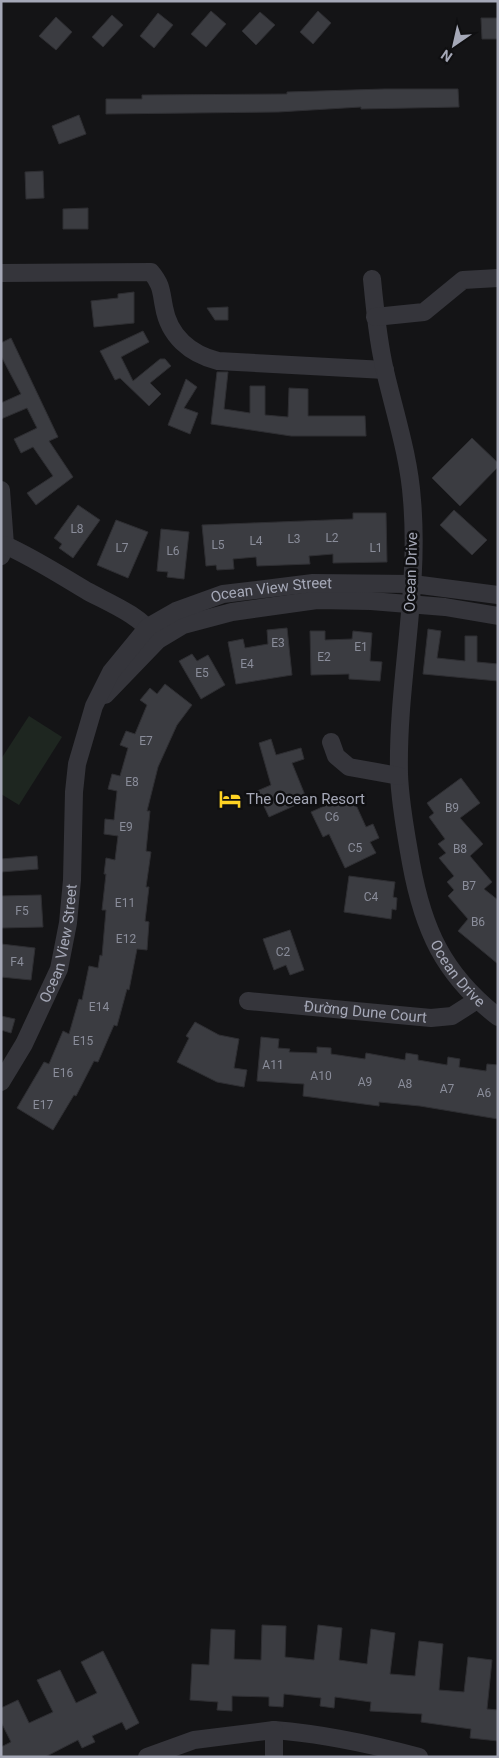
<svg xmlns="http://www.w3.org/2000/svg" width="499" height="1758" viewBox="0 0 499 1758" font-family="Roboto,sans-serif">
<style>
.green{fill:#1e2620}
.building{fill:#3b3c41;stroke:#2e2e32}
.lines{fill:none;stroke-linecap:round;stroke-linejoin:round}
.street{stroke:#35353b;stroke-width:18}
.labels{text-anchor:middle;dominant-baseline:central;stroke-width:5;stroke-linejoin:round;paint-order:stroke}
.number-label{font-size:12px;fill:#8a8d9a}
.street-label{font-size:15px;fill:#a5a8b7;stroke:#0f0f11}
.poi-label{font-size:15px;fill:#a5a8b7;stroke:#0f0f11;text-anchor:start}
</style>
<rect width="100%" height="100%" fill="#141416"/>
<path class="green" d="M29,716L62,737L19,805L1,794V759Z"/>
<path class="building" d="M211,11L226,24L206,47L191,34Z
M318,11L331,23L313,44L300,32Z
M260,12L275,25L256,45L242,31Z
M158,13L173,25L154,48L140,36Z
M112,15L123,25L103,47L92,37Z
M56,17L72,32L56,50L39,36Z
M481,18H498V39H482Z
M384,89H458L459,107L361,109V107L278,112L106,114V99H142V95L287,94V92Z
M79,115L86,134L59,144L52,126Z
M43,171L44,198L26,199L25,172Z
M88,208V229H63V209Z
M134,292V323L94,327L91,301L118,298V294Z
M228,307V320H215L207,308Z
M143,331L149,342L121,357L133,381L160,359H165L171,366L150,383L161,394L149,406L120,378L115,380L100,351Z
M11,338L58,437L49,441L73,477L36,505L27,493L53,476L33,447L21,453L14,439L37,428L27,408L1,419V403L21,394L1,356V343Z
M217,372H228L224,409L250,413V386H265V415L288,417L289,388L308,389V416H365L366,436H291L211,424Z
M186,379L197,387L184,408L198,413L190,434L168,425Z
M472,438L498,463V467L460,506L432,478Z
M78,505L100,520L73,558L59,548L62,544L54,538Z
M454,510L487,540L472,555L440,525Z
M353,513H386L387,562L333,563V554L309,556L310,564L257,566L256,557L233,559L234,569L217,570L216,565L206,566L202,525L353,519Z
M116,520L148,532L128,578L97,565Z
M161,529L189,532L184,579L167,577L168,572L157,571Z
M287,628L292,675L236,684L228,642L243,639L245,648L268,644L267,630Z
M428,629L441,631L437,658L465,661V636H477V662L498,664V681L423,674Z
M310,631H325V640L352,639L353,631L372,633L370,661L382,662L380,681L349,679V674L311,675Z
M192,654L197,661L208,655L225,685L201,699L179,661Z
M165,684L192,705L177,725L158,767L147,811H150L146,851L151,852L146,887H149L145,921L149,922L147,950L137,949L129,990L127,989L117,1026L114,1025L98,1062L94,1061L76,1096L74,1095L53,1130L17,1108L44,1062L49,1064L63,1031L69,1034L79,999L82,1000L89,966L98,968L100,955L102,956L106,910H102L106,874H104L106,858L115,860L118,836L104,834L105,819L114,820L117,791L108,789L112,774L120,776L128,748L120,745L126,731L135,734L147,705L140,700L150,688L157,694Z
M271,739L276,755L301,748L304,759L292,763L307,800L269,817L257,791L271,785L259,743Z
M461,778L480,803L460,818L483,844L470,856L492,882L484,889L498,900V964L458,931L468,919L448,896L454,890L447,882L454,876L439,858L446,853L438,844L445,839L429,817L434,813L427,803Z
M351,794L366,827L373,824L379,838L370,842L376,853L345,868L329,834L323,837L311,812Z
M37,856L38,869L1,872V859Z
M349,876L395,882L393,897L397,898L396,910L392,909L391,919L344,912Z
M41,895L43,927L1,928V896Z
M290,930L304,970L290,975L286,965L274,970L263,939Z
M1,944L35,948L31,980L1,977Z
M1,1016L15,1019L11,1033L1,1030Z
M195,1022L219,1035L239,1039L234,1068L247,1070L244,1087L217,1082L177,1062L189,1038L186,1036Z
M261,1037L279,1039L278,1048L290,1049L289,1052L317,1053V1047L331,1048V1054L365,1059L366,1053L405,1060L406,1053L418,1055V1060L447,1065L448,1057L460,1059L459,1067L486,1071L487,1064L498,1065V1119L420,1106L379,1102V1106L303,1096L304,1084L257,1081Z
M262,1625L286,1626L285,1657L314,1660L318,1625L342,1628L339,1660L367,1664L371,1629L395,1633L390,1674L415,1676L419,1641L443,1644L439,1690L464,1692L468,1657L492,1660L487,1709L498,1710V1741L470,1738L471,1729L421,1722L422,1714L370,1711L371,1702L335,1697L334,1708L320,1706L321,1698L284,1694L283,1707L269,1706V1697L232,1696V1711L217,1710L218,1702L190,1700L192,1664L209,1665L211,1629L235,1630L234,1659L261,1660Z
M103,1651L139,1723L126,1730L122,1722L92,1736L95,1742L82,1748L78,1740L45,1757H1V1747L11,1742L1,1722V1708L18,1700L29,1723L53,1712L37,1680L60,1670L76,1703L97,1693L81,1662Z"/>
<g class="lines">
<g class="street">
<path d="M1,273L151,272C162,285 161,292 164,307C169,336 190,354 218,361L385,370"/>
<path id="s1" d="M372,279C375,310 378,341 385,371C395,414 409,456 412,500C420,592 397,683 399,774C400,804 406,834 411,863C423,929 443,974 498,1017"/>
<path d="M375,317L424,312L463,280L498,278"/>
<path d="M1,490L5,545L1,556"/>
<path d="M5,545C34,558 60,575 87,591C109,603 140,615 154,636"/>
<path d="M105,695L158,640L183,625L232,612L317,600L371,601L445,607L498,616"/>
<path d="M331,742L336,756L349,767L399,776"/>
<path id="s2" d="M248,1001L431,1018L452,1016L477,1000"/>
<path id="s3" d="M1,1082L24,1044L59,969L68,923L72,880L74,792L77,764L94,706L111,672L148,627L176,611L223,594L313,583L413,584L498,595"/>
<path d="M274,1730C324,1734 371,1744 419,1757"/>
<path d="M147,1757L194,1740L274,1730V1757"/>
</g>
</g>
<defs>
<g id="hotel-bare" transform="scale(1.725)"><path d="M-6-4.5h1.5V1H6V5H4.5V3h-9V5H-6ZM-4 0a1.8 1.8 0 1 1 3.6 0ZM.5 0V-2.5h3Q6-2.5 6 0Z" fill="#ffd323" stroke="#0f0f11" stroke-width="2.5" paint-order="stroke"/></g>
</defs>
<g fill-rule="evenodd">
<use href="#hotel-bare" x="230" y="799"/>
</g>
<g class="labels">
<g class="number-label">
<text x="77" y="529">L8</text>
<text x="332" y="538">L2</text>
<text x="294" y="539">L3</text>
<text x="256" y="541">L4</text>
<text x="218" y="545">L5</text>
<text x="122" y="548">L7</text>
<text x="376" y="548">L1</text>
<text x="173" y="551">L6</text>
<text x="278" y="643">E3</text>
<text x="361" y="647">E1</text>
<text x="324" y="657">E2</text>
<text x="247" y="664">E4</text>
<text x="202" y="673">E5</text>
<text x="146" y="741">E7</text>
<text x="132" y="782">E8</text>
<text x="452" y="808">B9</text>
<text x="332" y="817">C6</text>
<text x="126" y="827">E9</text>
<text x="355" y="848">C5</text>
<text x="460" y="849">B8</text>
<text x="469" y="886">B7</text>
<text x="371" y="897">C4</text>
<text x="125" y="903">E11</text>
<text x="22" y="911">F5</text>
<text x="478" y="922">B6</text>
<text x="126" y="939">E12</text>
<text x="283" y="952">C2</text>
<text x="17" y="962">F4</text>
<text x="99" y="1007">E14</text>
<text x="83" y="1041">E15</text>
<text x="273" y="1065">A11</text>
<text x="63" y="1073">E16</text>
<text x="321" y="1076">A10</text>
<text x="365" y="1082">A9</text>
<text x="405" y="1084">A8</text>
<text x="447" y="1089">A7</text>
<text x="484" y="1093">A6</text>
<text x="43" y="1105">E17</text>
</g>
<g class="street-label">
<text transform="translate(411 572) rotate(-88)">Ocean Drive</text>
<text stroke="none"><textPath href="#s3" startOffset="621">Ocean View Street</textPath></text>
<text stroke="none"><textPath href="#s3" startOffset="152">Ocean View Street</textPath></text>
<text stroke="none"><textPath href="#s1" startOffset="711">Ocean Drive</textPath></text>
<text stroke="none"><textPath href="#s2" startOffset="118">Đường Dune Court</textPath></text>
</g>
<g class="poi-label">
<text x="246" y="799">The Ocean Resort</text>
</g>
</g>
<rect width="499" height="1758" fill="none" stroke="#a5a8b7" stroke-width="5"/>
<g transform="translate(454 45) rotate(214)" stroke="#0f0f11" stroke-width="4" paint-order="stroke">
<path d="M0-4L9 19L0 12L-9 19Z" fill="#a5a8b7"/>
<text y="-8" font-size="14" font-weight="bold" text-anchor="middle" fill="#a5a8b7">N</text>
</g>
</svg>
